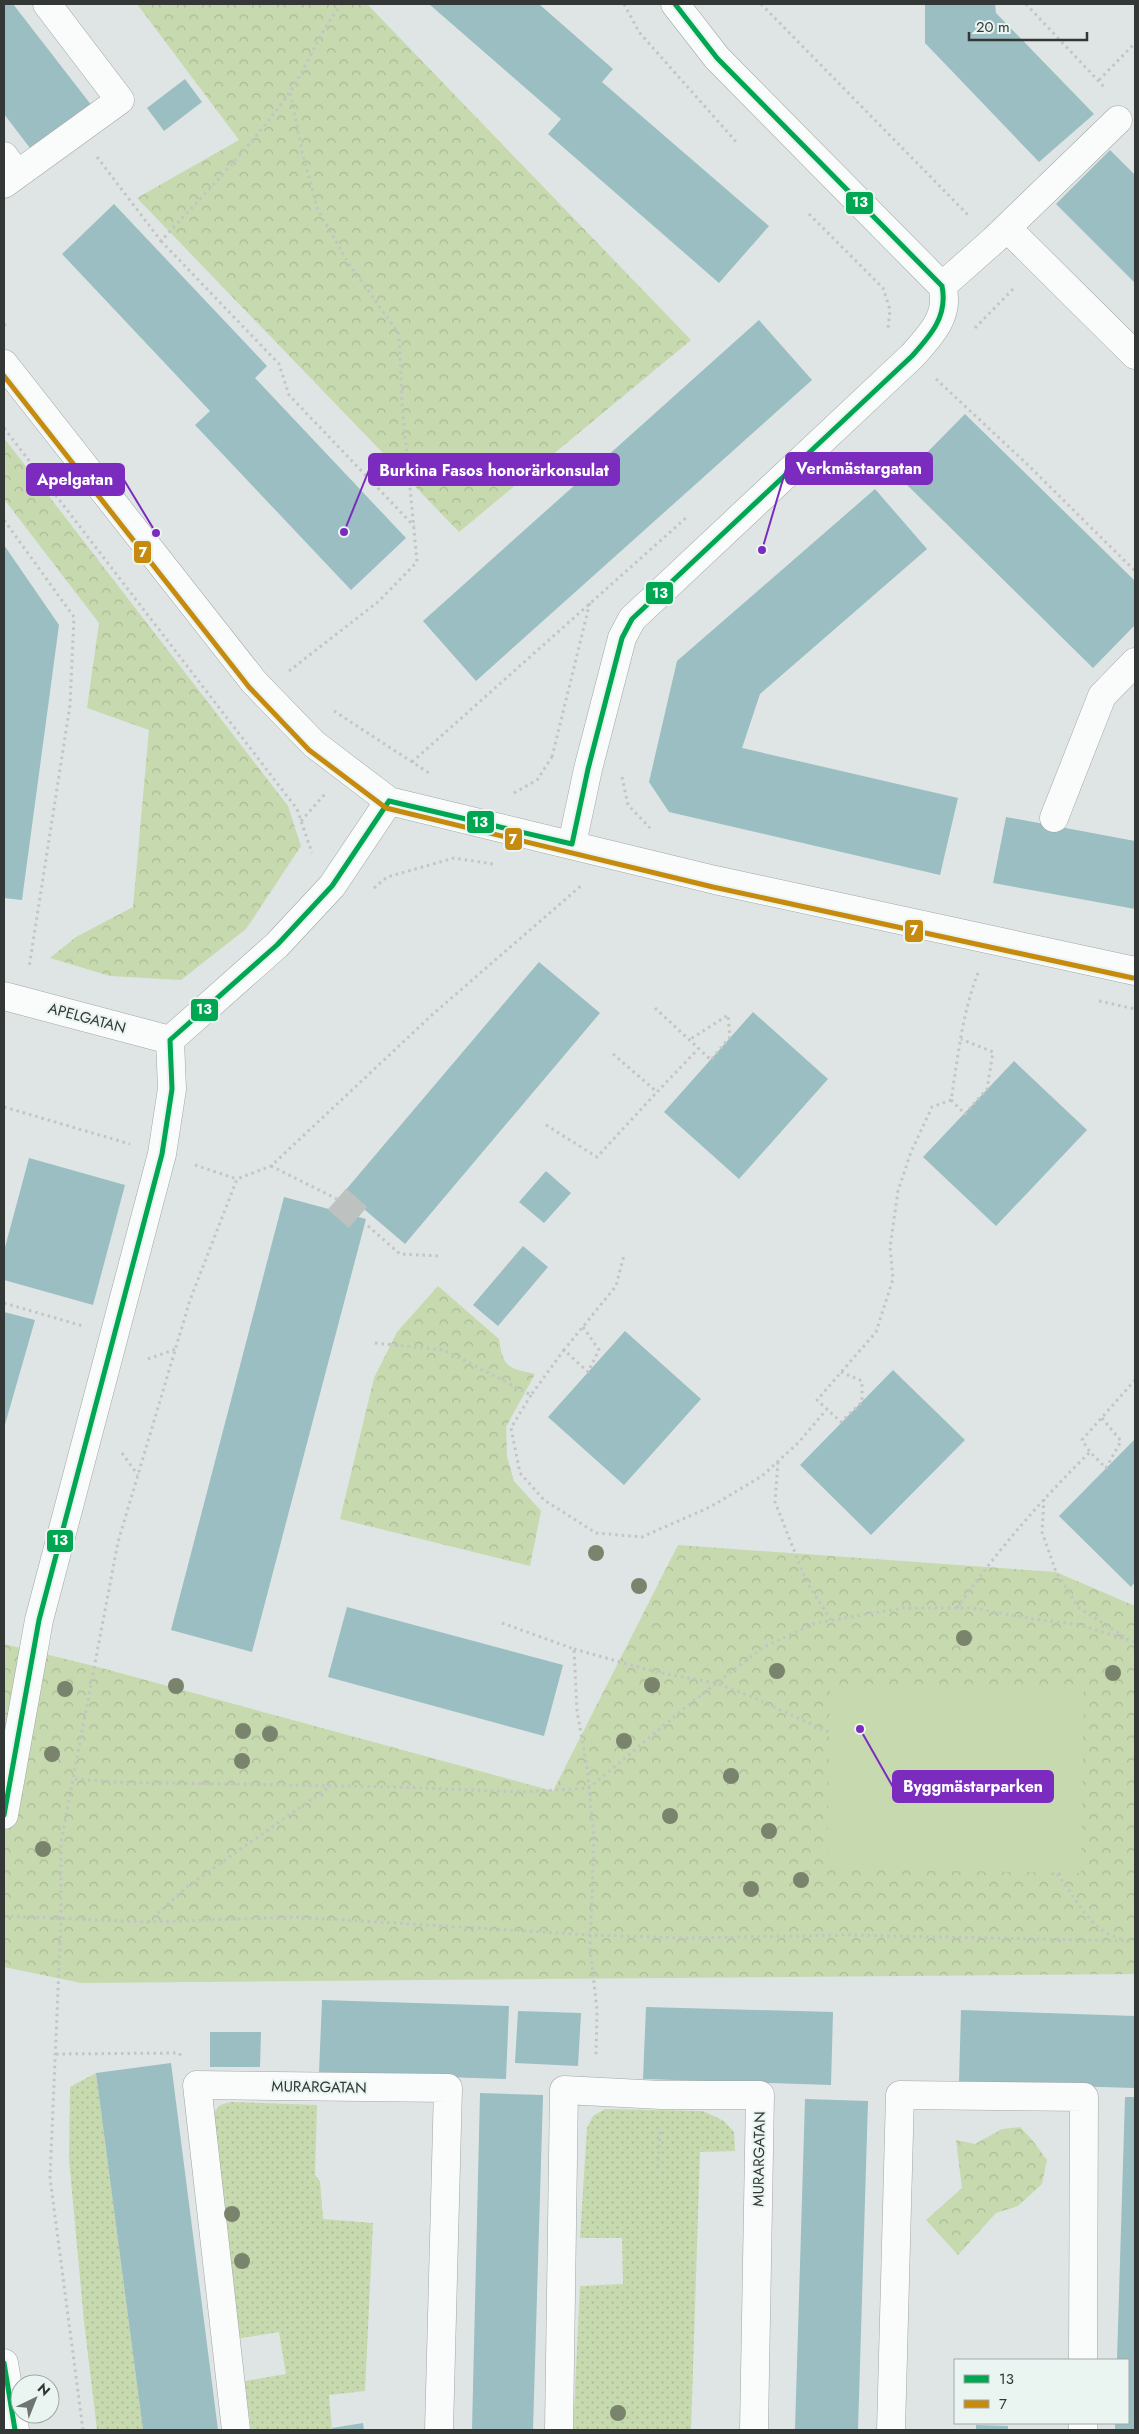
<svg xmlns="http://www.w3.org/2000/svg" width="1139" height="2434" viewBox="0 0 1139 2434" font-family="Jost,sans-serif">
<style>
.grass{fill:url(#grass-dots)}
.park{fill:url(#park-crowns)}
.pitch{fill:#c7d9ae}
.building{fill:#9abec1}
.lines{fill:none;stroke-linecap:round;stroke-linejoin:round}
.minor-tunnel{stroke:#bdc2c1;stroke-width:28;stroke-dasharray:28 14;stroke-linecap:butt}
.minor-casing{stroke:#a1a6a5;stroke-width:29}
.path{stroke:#c2c5c4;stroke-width:3;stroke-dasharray:2.5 4;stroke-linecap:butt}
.minor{stroke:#fafbfb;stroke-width:28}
.bus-1-casing{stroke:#eaf5f2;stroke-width:9}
.bus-2-casing{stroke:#eaf5f2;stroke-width:9}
.bus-1{stroke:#00a651;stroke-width:5}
.bus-2{stroke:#c68a0e;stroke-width:5}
.tree{fill:#7a846d}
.labels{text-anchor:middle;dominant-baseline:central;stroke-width:4;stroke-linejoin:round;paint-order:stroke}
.street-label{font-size:15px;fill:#333736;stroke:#eaf5f2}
.leader{fill:none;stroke:#7b2cbf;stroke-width:2}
.callout-dot{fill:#7b2cbf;stroke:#eaf5f2;stroke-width:2}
.callout{fill:#7b2cbf;stroke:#7b2cbf;stroke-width:2}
.callout-label{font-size:16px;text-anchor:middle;font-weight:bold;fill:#fff}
.line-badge{stroke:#eaf5f2;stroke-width:2}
.badge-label{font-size:14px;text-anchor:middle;font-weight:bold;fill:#fff}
</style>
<defs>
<pattern id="grass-dots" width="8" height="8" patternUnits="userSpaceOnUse" patternTransform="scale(1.25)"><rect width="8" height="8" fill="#c7d9ae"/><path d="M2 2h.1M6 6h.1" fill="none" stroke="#abbb96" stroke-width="1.8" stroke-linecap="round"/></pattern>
<pattern id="park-crowns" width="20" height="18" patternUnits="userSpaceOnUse" patternTransform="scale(1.25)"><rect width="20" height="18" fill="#c7d9ae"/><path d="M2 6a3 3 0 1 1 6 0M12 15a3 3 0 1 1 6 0" fill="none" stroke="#abbb96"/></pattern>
</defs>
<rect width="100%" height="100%" fill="#dfe5e4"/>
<path class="grass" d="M96,2073L143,2430H97L84,2321L69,2159L70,2087Z
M231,2102L317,2105L315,2175L320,2181L323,2219L373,2223L365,2391L329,2395L332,2430H251L245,2381L286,2374L279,2332L236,2339L214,2113L220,2105Z
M605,2109L703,2111L724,2121L734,2132L735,2151L700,2152L691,2430H573L580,2286L623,2284L622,2238H580L587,2128L593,2116Z"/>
<path class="park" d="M137,4H367L691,340L459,532L137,198L239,140Z
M4,438L288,806L301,846L246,929L181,980L110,976L50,958L76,937L133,907L149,730L87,708L99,623L4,499Z
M438,1286L499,1339C503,1368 508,1368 535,1374L506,1427L507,1457L514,1481L541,1511L530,1566L340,1519L374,1378L397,1332Z
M678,1545L1056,1572L1135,1606V1974L81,1983L4,1967V1644L98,1667L553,1791Z
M1020,2127L1033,2141L1047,2160L1042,2184L1018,2206L996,2213L958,2255L926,2220L962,2188L956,2140L975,2144L1002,2129Z"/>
<path class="pitch" d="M830,1686L1084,1689L1081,1873L827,1869Z"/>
<path class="building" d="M4,4H13L92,106L33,152L4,114Z
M429,4H539L613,69L602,82L769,226L719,283L548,134L561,119Z
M925,4H995L996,13L1094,114L1039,162L925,43Z
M185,79L202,102L164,131L147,108Z
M1110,150L1135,175V283L1056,204Z
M114,204L267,366L255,378L406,538L351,590L195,425L210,411L62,254Z
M759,320L812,380L476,681L423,621Z
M965,414L1135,581V625L1093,668L901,479Z
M875,489L927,549L760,694L742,748L958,798L940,875L669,812L649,782L677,661Z
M4,545L59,625L22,900L4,898Z
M1006,817L1135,841V909L993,883Z
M539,962L600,1013L405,1244L344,1192Z
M753,1012L828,1079L739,1179L664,1112Z
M1014,1061L1087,1130L996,1226L923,1157Z
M29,1158L125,1185L93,1305L4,1280V1251Z
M546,1171L571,1193L544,1223L519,1202Z
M284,1197L366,1219L252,1652L171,1630Z
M523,1246L548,1267L498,1326L473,1305Z
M4,1312L35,1320L4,1428Z
M625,1331L701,1399L624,1485L548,1417Z
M893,1370L965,1440L871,1535L800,1465Z
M1135,1439V1582L1131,1587L1059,1516Z
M347,1607L563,1665L544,1736L328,1677Z
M322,2000L509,2006L506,2079L319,2073Z
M646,2007L833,2012L831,2085L643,2079Z
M961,2010L1135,2016V2088L959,2083Z
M518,2011L581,2013L578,2066L515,2063Z
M210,2032H261L260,2067H210Z
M171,2063L218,2430H143L96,2073Z
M480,2093L543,2095L533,2430H472Z
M1125,2097H1135V2430H1115V2423H1128V2360H1117Z
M805,2099L868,2101L858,2430H795Z
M363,2423L364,2430H333L332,2428Z
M976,2425L1008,2426V2430H976Z"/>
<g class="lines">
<path class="minor-tunnel" d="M337,1199L368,1226"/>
<g class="minor-casing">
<path id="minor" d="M4,156L17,174
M4,184L120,100L47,4
M1007,228L1135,355
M942,286L994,240L1118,120
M4,364L254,682L314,744L389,801L715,880L1135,971
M1054,818L1102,696L1135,662
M572,844L588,769L622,638L632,619L912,356C930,336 951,315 942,286L717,58L675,4
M4,996L170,1040
M4,1815L39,1620L162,1154L172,1089L170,1040L277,945L332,886L389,801
M4,2363L15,2430
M236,2430L197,2085L448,2088L439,2430
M559,2430L564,2090L661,2095H760L754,2430
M891,2430L900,2095L1084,2097L1083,2360
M1083,2430V2423"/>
</g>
<path class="path" d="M624,4L639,32L738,144
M761,4L970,217
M1026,4L1106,89
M1099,80L1135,43
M97,157L161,241C205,193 252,146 289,93C309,64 319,31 342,4
M809,214L883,288L890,310L888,329
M161,241L279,364L289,395L414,526
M4,324L8,329
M975,328L1016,286
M936,379L1027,464L1135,571
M4,428L297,809L312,853
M4,520L74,617L70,705L29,968
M289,671L379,601L417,562L402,402L399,334L349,264L318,210L303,156L290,91
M334,711L429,773
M552,757L590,602
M412,762L687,517
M622,777L628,805L650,828
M514,793L537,780L552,757L556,758
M301,821L325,794
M374,888L387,877L454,858L493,864
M1099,1001L1135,1009
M655,1008L711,1060L730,1037L728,1015L689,1040
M613,1054L657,1092L699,1048
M951,1100L965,1114L987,1089L993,1052L961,1039
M4,1107L130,1144
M546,1125L597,1157L657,1092
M195,1165L237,1179
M271,1166L337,1199
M368,1226L400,1254L440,1256
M4,1303L83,1326
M583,1327L599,1350L588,1372L564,1350L616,1286L624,1255
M375,1343L444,1350L531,1395L564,1350
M148,1359L176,1349
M841,1372L862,1381V1402L841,1422L817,1400L876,1332L893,1279L890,1247L898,1191L911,1152L932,1107L951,1100C958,1058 962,1013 978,973
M531,1395L511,1428L520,1473L544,1500L596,1533L642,1537L710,1507L762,1476L798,1443L827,1409
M1102,1418L1121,1441L1106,1468L1090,1452L1082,1440L1135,1380
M122,1453L138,1475
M778,1462L775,1502L807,1583L831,1620
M1044,1499L1042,1532L1056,1572L1079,1608L1128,1639
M957,1608C996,1552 1041,1500 1090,1452
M502,1623L574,1649L577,1711L587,1767L594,1838L590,1946L597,2010L596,2056
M574,1649L656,1672L716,1683L750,1696L831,1733
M75,1779L114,1782L398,1787L520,1792L589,1788L687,1706L762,1648L815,1623L904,1608H972L1033,1619L1077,1624L1135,1642
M1057,1874C1072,1892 1082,1915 1102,1930C1108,1935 1117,1937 1124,1940
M4,1916L148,1922L295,1917L592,1935L685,1938L847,1935L1135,1941
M148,1922L188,1886L329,1787
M56,2054L179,2053L181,2056
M658,2167L660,2128
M83,2430L50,2178L61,1920V1842L118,1542L190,1300L237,1179L271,1166L433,1014L583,884"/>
<use href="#minor" class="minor"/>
<g class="bus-1-casing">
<path id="bus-1" d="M389,801L572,844
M572,844L588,769L622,638L632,619L912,356C931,335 948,316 942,286L717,58L675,4
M4,1815L39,1620L162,1154L172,1089L170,1040L277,945L332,886L389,801
M4,2363L15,2430"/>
</g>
<g class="bus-2-casing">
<path id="bus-2" d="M4,376L249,687L309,750L386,808L713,887L1133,978"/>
</g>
<use href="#bus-1" class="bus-1"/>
<use href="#bus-2" class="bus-2"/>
</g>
<g class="tree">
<circle cx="596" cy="1553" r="8"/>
<circle cx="639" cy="1586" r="8"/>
<circle cx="964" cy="1638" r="8"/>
<circle cx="777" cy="1671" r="8"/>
<circle cx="1113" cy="1673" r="8"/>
<circle cx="652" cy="1685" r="8"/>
<circle cx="176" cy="1686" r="8"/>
<circle cx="65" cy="1689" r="8"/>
<circle cx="243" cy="1731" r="8"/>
<circle cx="270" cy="1734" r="8"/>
<circle cx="624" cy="1741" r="8"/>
<circle cx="52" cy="1754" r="8"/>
<circle cx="242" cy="1761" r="8"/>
<circle cx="731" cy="1776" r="8"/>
<circle cx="670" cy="1816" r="8"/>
<circle cx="769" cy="1831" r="8"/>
<circle cx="43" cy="1849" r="8"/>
<circle cx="801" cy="1880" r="8"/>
<circle cx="751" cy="1889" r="8"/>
<circle cx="232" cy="2214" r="8"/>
<circle cx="242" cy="2261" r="8"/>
<circle cx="618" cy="2413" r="8"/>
</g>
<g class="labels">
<g class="street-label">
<text transform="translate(87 1018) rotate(15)">APELGATAN</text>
<text transform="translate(319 2087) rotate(1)">MURARGATAN</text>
<text transform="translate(759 2159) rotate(-89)">MURARGATAN</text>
</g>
</g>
<path class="leader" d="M762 550L786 469M344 532L369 470M156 533L124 480M860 1729L893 1787"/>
<g class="callout-dot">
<circle cx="762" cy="550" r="5"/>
<circle cx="344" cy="532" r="5"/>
<circle cx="156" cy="533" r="5"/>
<circle cx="860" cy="1729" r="5"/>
</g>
<g class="callout">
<rect x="786" y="453" width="146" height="31" rx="5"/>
<rect x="369" y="454" width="250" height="31" rx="5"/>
<rect x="27" y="464" width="97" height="31" rx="5"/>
<rect x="893" y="1771" width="160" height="31" rx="5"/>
</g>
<g class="callout-label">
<text x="859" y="474">Verkmästargatan</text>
<text x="494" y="476">Burkina Fasos honorärkonsulat</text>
<text x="75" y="485">Apelgatan</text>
<text x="973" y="1792">Byggmästarparken</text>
</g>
<g class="line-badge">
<rect x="845" y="191" width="29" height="24" rx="5" fill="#00a651"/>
<rect x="133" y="540" width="19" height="24" rx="5" fill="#c68a0e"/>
<rect x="645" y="581" width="29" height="24" rx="5" fill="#00a651"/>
<rect x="466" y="810" width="29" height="24" rx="5" fill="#00a651"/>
<rect x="504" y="827" width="19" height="24" rx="5" fill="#c68a0e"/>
<rect x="904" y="919" width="20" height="24" rx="5" fill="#c68a0e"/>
<rect x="190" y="998" width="29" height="24" rx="5" fill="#00a651"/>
<rect x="46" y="1529" width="28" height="24" rx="5" fill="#00a651"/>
</g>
<g class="badge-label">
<text x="860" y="207">13</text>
<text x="143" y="557">7</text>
<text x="660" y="598">13</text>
<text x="480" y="827">13</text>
<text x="513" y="844">7</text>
<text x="914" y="935">7</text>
<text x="204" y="1014">13</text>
<text x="60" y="1545">13</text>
</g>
<rect width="1139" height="2434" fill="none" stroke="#333736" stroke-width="10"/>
<rect x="954" y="2359" width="175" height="65" fill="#eaf5f2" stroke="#a1a9a7"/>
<rect x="964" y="2375" width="25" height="8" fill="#00a651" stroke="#a1a9a7"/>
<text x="999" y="2384" font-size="15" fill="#333736">13</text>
<rect x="964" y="2400" width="25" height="8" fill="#c68a0e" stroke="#a1a9a7"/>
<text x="999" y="2409" font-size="15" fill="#333736">7</text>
<g transform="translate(35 2399) rotate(43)"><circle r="24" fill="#eaf5f2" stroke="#a1a9a7"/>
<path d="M0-4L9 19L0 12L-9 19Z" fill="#6f7473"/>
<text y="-8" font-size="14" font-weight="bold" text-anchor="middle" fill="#333736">N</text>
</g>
<path d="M969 32v8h118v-8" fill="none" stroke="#333736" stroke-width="2.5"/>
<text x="976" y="32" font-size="15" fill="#333736" stroke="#eaf5f2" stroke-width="4" paint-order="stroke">20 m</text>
</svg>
